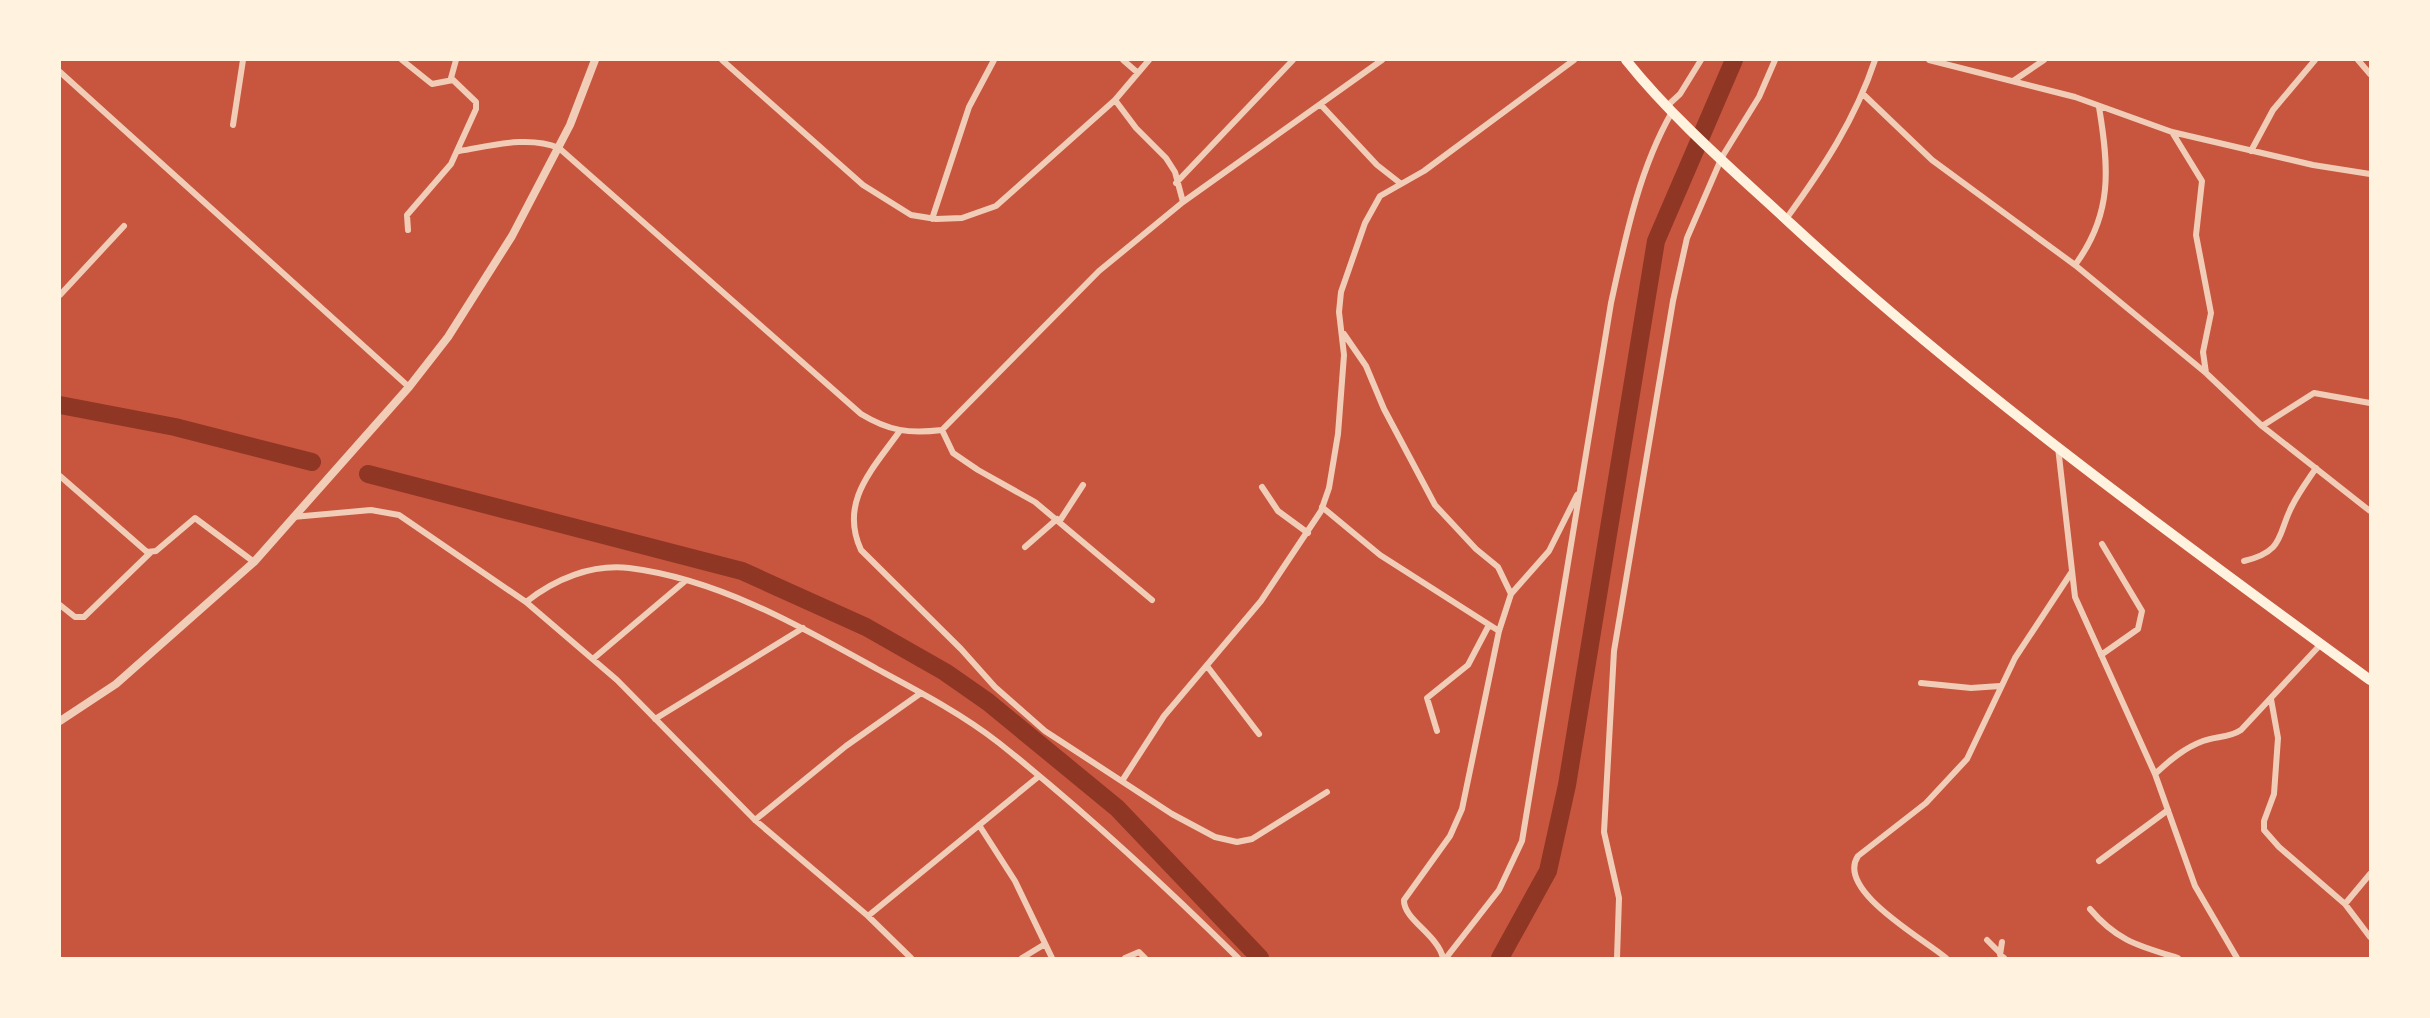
<svg xmlns="http://www.w3.org/2000/svg" width="2430" height="1018" viewBox="0 0 2430 1018" font-family="Ubuntu,sans-serif">
<style>
.lines{fill:none;stroke-linecap:round;stroke-linejoin:round}
.river{stroke:#8f3625;stroke-width:18}
.minor{stroke:#f1ccb7;stroke-width:6}
.tertiary{stroke:#f1ccb7;stroke-width:8}
.trunk{stroke:#fff3e0;stroke-width:10}
</style>
<rect width="100%" height="100%" fill="#c8553d"/>
<g class="lines">
<path class="river" d="M60,405L175,427L312,462
M368,474L742,571L866,627L945,672L988,702L1117,808L1260,958
M1500,958L1548,871L1567,785L1656,241L1734,60"/>
<path class="minor" d="M402,60L432,84L453,80
M722,60L863,185L911,215L936,219L962,218L996,206L1115,100L1149,60
M1123,60L1138,73
M1929,60L2075,97L2172,132L2313,165L2370,174
M2358,60L2370,74
M60,72L409,387
M2013,81L2044,60
M1863,94L1932,160L2075,265L2206,373L2262,426L2370,511
M1115,100L1136,128L1166,158L1175,172L1183,202
M1321,105L1377,165L1400,183
M1667,106L1680,94L1701,60
M233,125L243,60
M2172,132L2202,181L2196,235L2211,313L2203,352L2206,373
M459,151C491,146 528,135 559,148L861,414C889,431 909,434 942,430L1099,271L1183,202L1382,60
M2251,151L2273,110L2315,60
M1176,183L1293,60
M932,219L969,107L994,60
M1786,219C1823,168 1855,120 1875,60
M408,230L407,215L451,164L476,109V102L451,78L456,60
M2075,265C2113,214 2109,167 2099,107
M60,295L124,226
M1344,334L1366,366L1384,409L1435,505L1476,549L1498,567L1511,594
M2262,426L2314,393L2370,403
M942,430L953,453L978,470L1035,502L1152,600
M899,432C872,470 839,502 861,550L961,649L995,687L1045,731L1172,814L1215,837L1237,842L1252,839L1327,792
M2058,447L2075,597L2155,774L2195,886L2237,958
M60,476L147,552L156,551L195,518L254,562
M1262,487L1278,511L1308,533
M1322,507L1380,555L1499,631
M293,517L371,510L399,515L526,602L617,680L755,820L868,916L911,958
M1059,522L1083,485
M1025,547L1057,519
M2244,561C2285,551 2277,535 2292,506C2299,492 2308,480 2316,468
M526,602C555,579 591,564 629,568C718,579 800,626 877,669C918,691 962,714 999,743C1083,810 1162,883 1238,958
M60,605L75,617H84L151,552
M2101,655L2138,629L2142,611L2102,544
M594,658L684,582
M1207,666L1259,734
M1921,683L1971,688L2000,686
M2271,699L2278,738L2274,794L2264,821V830L2279,847L2345,904L2370,937
M655,719L803,628
M1437,731L1427,698L1468,665L1489,625
M2155,774C2169,761 2184,748 2203,741C2216,736 2229,738 2241,730L2321,644
M1122,781L1164,716L1261,601L1321,511L1329,488L1338,434L1344,355L1339,312L1341,292L1365,223L1380,196L1424,171L1574,60
M755,820L846,746L921,693
M979,825L1015,881L1052,958
M2099,861L2168,810
M2345,904L2370,874
M2090,909C2117,941 2139,946 2178,958
M868,916L1038,777
M1987,940L2000,953
M2002,942L2000,955L2004,958
M1022,958L1045,944
M1125,958L1139,952L1145,958
M1443,958C1438,935 1403,919 1404,900L1450,836L1462,809L1499,631L1511,594L1549,551L1577,495
M1446,958L1499,890L1522,841L1611,303C1625,239 1639,169 1672,112
M1617,958L1619,898L1604,832L1614,651L1673,301L1687,238L1722,157L1759,97L1775,60
M1946,958C1924,939 1835,890 1858,856L1926,803L1967,759L2015,658L2071,573"/>
<path class="tertiary" d="M60,721L116,684L254,562L409,387L448,337L512,236L570,125L595,60"/>
<path class="trunk" d="M1626,60C1673,119 1735,172 1790,223C1970,389 2173,536 2370,680"/>
</g>
<rect width="2430" height="1018" fill="none" stroke="#fff3e0" stroke-width="122"/>
</svg>
